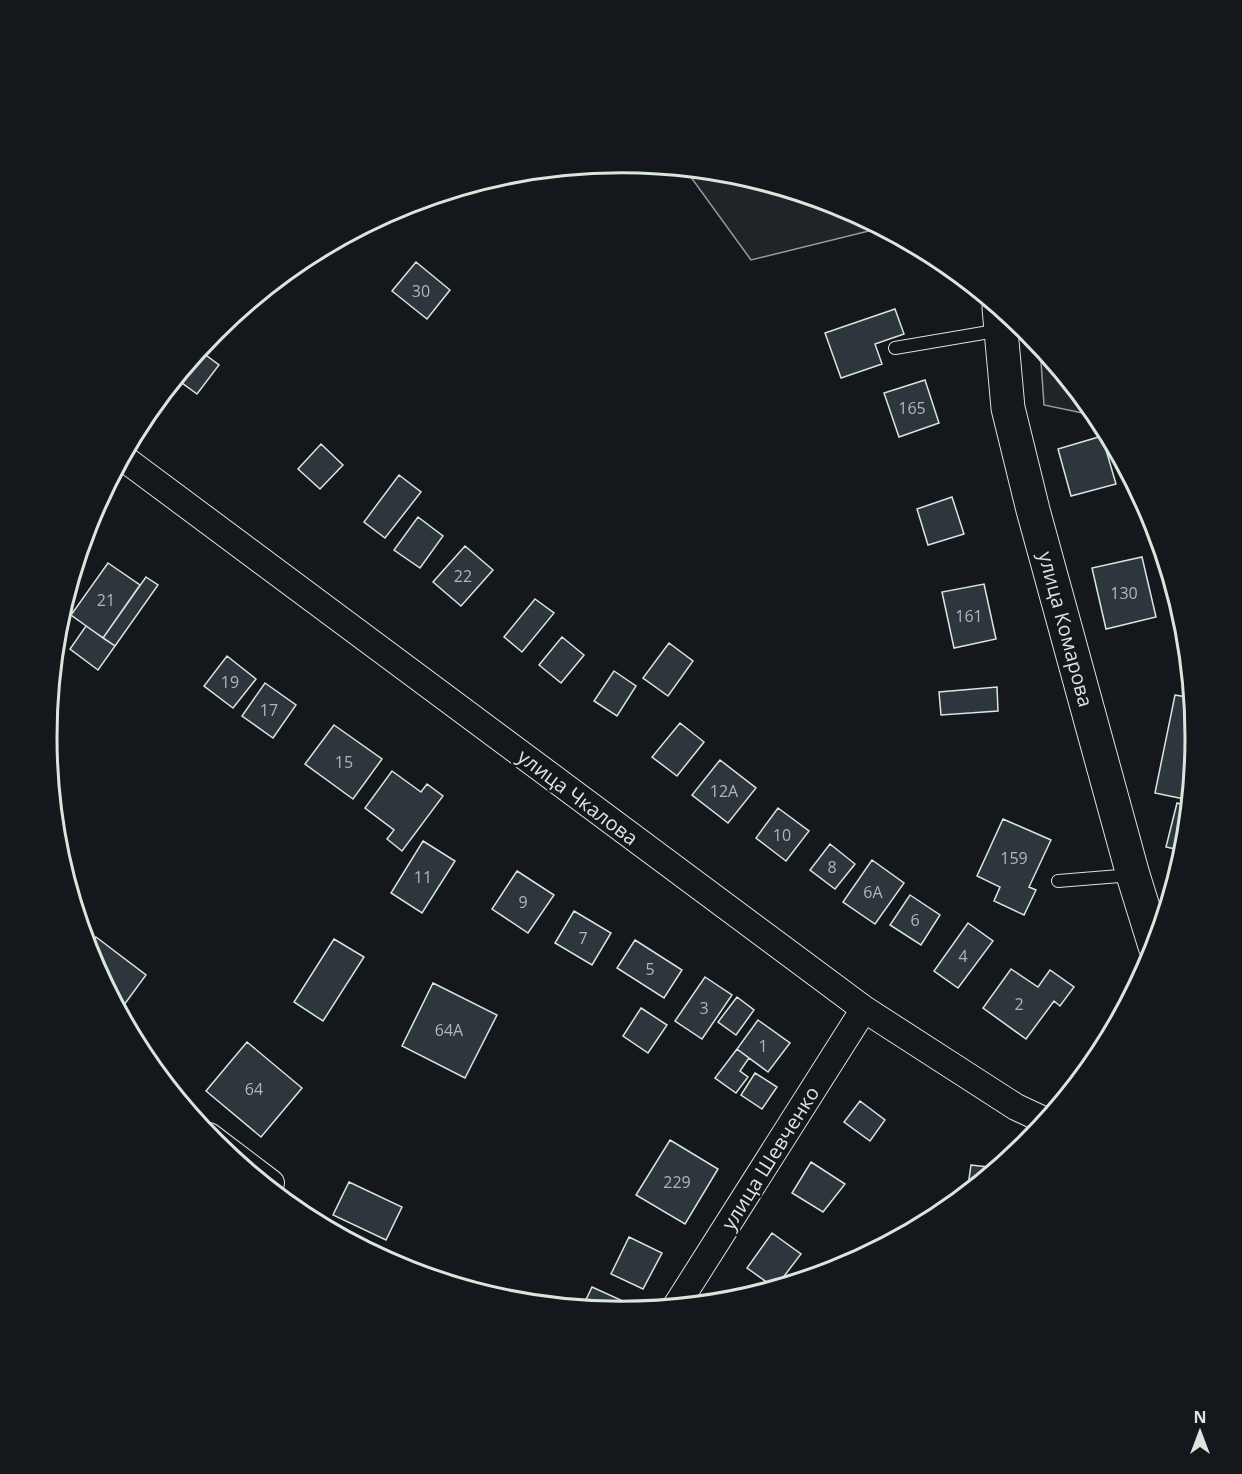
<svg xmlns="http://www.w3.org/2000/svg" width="1242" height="1474" viewBox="0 0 1242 1474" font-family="'Open Sans',sans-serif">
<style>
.green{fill:#202428;stroke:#939e99;stroke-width:1.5}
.building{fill:#2c363c;stroke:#d8e6dc;stroke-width:1.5}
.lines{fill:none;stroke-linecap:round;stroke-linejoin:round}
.service-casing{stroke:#d8e6dc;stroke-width:14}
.minor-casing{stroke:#d8e6dc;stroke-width:28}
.secondary-casing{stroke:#d8e6dc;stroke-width:35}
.service{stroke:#14181c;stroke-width:12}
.minor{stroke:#14181c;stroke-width:26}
.secondary{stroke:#14181c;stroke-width:33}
.labels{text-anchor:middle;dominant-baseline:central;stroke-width:4.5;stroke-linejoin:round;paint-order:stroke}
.number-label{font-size:16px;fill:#adbab4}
.street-label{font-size:20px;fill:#d8e6dc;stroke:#14181c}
.rim{fill:none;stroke:#d8e6dc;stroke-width:3}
</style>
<rect width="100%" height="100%" fill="#14181c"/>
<path class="green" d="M685,169L733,174L841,206L881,228L751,260Z
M1040,347L1097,416L1044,405Z"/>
<path class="building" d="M416,262L450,290L427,319L392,291Z
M895,309L904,334L875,344L882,364L841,378L825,333Z
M199,350L219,365L197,394L178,380Z
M925,380L939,423L899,437L884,393Z
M1102,436L1116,484L1071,496L1058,449Z
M321,444L343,465L320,489L298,469Z
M399,475L421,492L385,538L364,522Z
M952,497L964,534L928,545L917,509Z
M418,517L443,536L420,568L394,550Z
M465,546L493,570L461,606L433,582Z
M81,548L86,552L74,569Z
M1142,557L1156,617L1106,629L1092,568Z
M108,563L140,585L103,638L71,615Z
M146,577L158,585L115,646L103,638Z
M984,584L996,639L954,648L942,592Z
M535,599L554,613L522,652L504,637Z
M86,626L115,646L98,670L70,649Z
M562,637L584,655L561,683L539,665Z
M669,643L693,661L668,696L643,678Z
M227,656L256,679L233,708L204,686Z
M614,671L636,686L617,716L594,701Z
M265,683L296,705L273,738L242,716Z
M997,687L998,711L941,715L939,692Z
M1175,695L1192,698L1196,737L1189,800L1155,793Z
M680,723L704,742L677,776L652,757Z
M334,725L382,759L353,799L305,764Z
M720,760L756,788L728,823L692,795Z
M392,771L421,792L427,784L443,796L402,851L387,839L394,830L365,808Z
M1177,803L1189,806L1184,851L1166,847Z
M778,808L809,831L786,861L756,838Z
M1003,819L1051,840L1029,887L1036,890L1024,915L994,901L1000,887L977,876Z
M423,841L455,861L422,913L391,893Z
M830,844L855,864L835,889L810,870Z
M872,860L904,883L875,924L843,902Z
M517,871L554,895L528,933L492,909Z
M910,895L940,915L921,945L890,925Z
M574,911L611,933L592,965L555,943Z
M968,923L993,941L958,988L934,971Z
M96,937L146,975L121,1009L116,1006L90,957L87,948Z
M334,939L364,957L323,1021L294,1002Z
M635,940L682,970L664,998L617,968Z
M1011,969L1038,987L1050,970L1074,987L1060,1006L1054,1001L1026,1039L983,1008Z
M705,977L732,995L702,1039L675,1021Z
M433,983L497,1015L465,1078L402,1046Z
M737,997L754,1010L736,1035L718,1022Z
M641,1008L667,1025L648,1053L623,1036Z
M758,1020L790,1043L768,1072L737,1049Z
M247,1042L302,1088L261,1137L206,1091Z
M737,1049L749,1058L740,1071L748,1077L736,1093L715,1078Z
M755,1073L777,1087L762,1109L741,1095Z
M860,1101L885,1120L870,1141L844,1122Z
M670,1140L718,1169L685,1224L636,1195Z
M811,1162L845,1184L823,1212L792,1193Z
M971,1165L997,1168L967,1193Z
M349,1182L402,1207L386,1240L333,1215Z
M772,1233L801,1254L775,1288L747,1268Z
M629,1237L662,1253L643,1289L611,1274Z
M592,1287L623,1301L618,1311L582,1308Z"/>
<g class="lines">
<g class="service-casing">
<path id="service" d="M895,348L1001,330
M1058,881L1132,875"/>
</g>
<g class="minor-casing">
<path id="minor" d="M122,457L864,1009L1016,1107L1046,1121
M209,1136L271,1183L268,1187
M676,1306L864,1009"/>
</g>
<g class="secondary-casing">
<path id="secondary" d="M999,308L1008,408L1033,510L1133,875L1155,946"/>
</g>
<use href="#service" class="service"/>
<use href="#minor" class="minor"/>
<use href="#secondary" class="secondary"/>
</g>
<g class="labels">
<g class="number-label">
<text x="421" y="291">30</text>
<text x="912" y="408">165</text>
<text x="463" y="576">22</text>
<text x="1124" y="593">130</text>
<text x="106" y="600">21</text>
<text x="969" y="616">161</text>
<text x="230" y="682">19</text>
<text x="269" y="710">17</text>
<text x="344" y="762">15</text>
<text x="724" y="791">12А</text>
<text x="782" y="835">10</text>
<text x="1014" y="858">159</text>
<text x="832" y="867">8</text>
<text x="423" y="877">11</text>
<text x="873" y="892">6А</text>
<text x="523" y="902">9</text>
<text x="915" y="920">6</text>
<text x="583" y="938">7</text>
<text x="963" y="956">4</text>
<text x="650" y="969">5</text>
<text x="1019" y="1004">2</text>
<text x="704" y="1008">3</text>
<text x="449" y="1030">64А</text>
<text x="763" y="1046">1</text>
<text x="254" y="1089">64</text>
<text x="677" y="1182">229</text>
</g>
<g class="street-label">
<text transform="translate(1066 629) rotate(75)">улица Комарова</text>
<text transform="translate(578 797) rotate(37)">улица Чкалова</text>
<text transform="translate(770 1158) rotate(-58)">улица Шевченко</text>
</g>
</g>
<path d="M0 0H1242V1474H0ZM57 737a564 564 0 1 1 1128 0a564 564 0 1 1-1128 0Z" fill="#14181c" fill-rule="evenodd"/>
<path class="rim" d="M57 737a564 564 0 1 1 1128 0a564 564 0 1 1-1128 0Z"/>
<g transform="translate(1200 1432)" stroke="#14181c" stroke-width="4.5" paint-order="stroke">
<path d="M0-4.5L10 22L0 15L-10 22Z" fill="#d8e6dc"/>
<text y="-9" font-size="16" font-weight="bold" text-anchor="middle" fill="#d8e6dc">N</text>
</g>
</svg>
